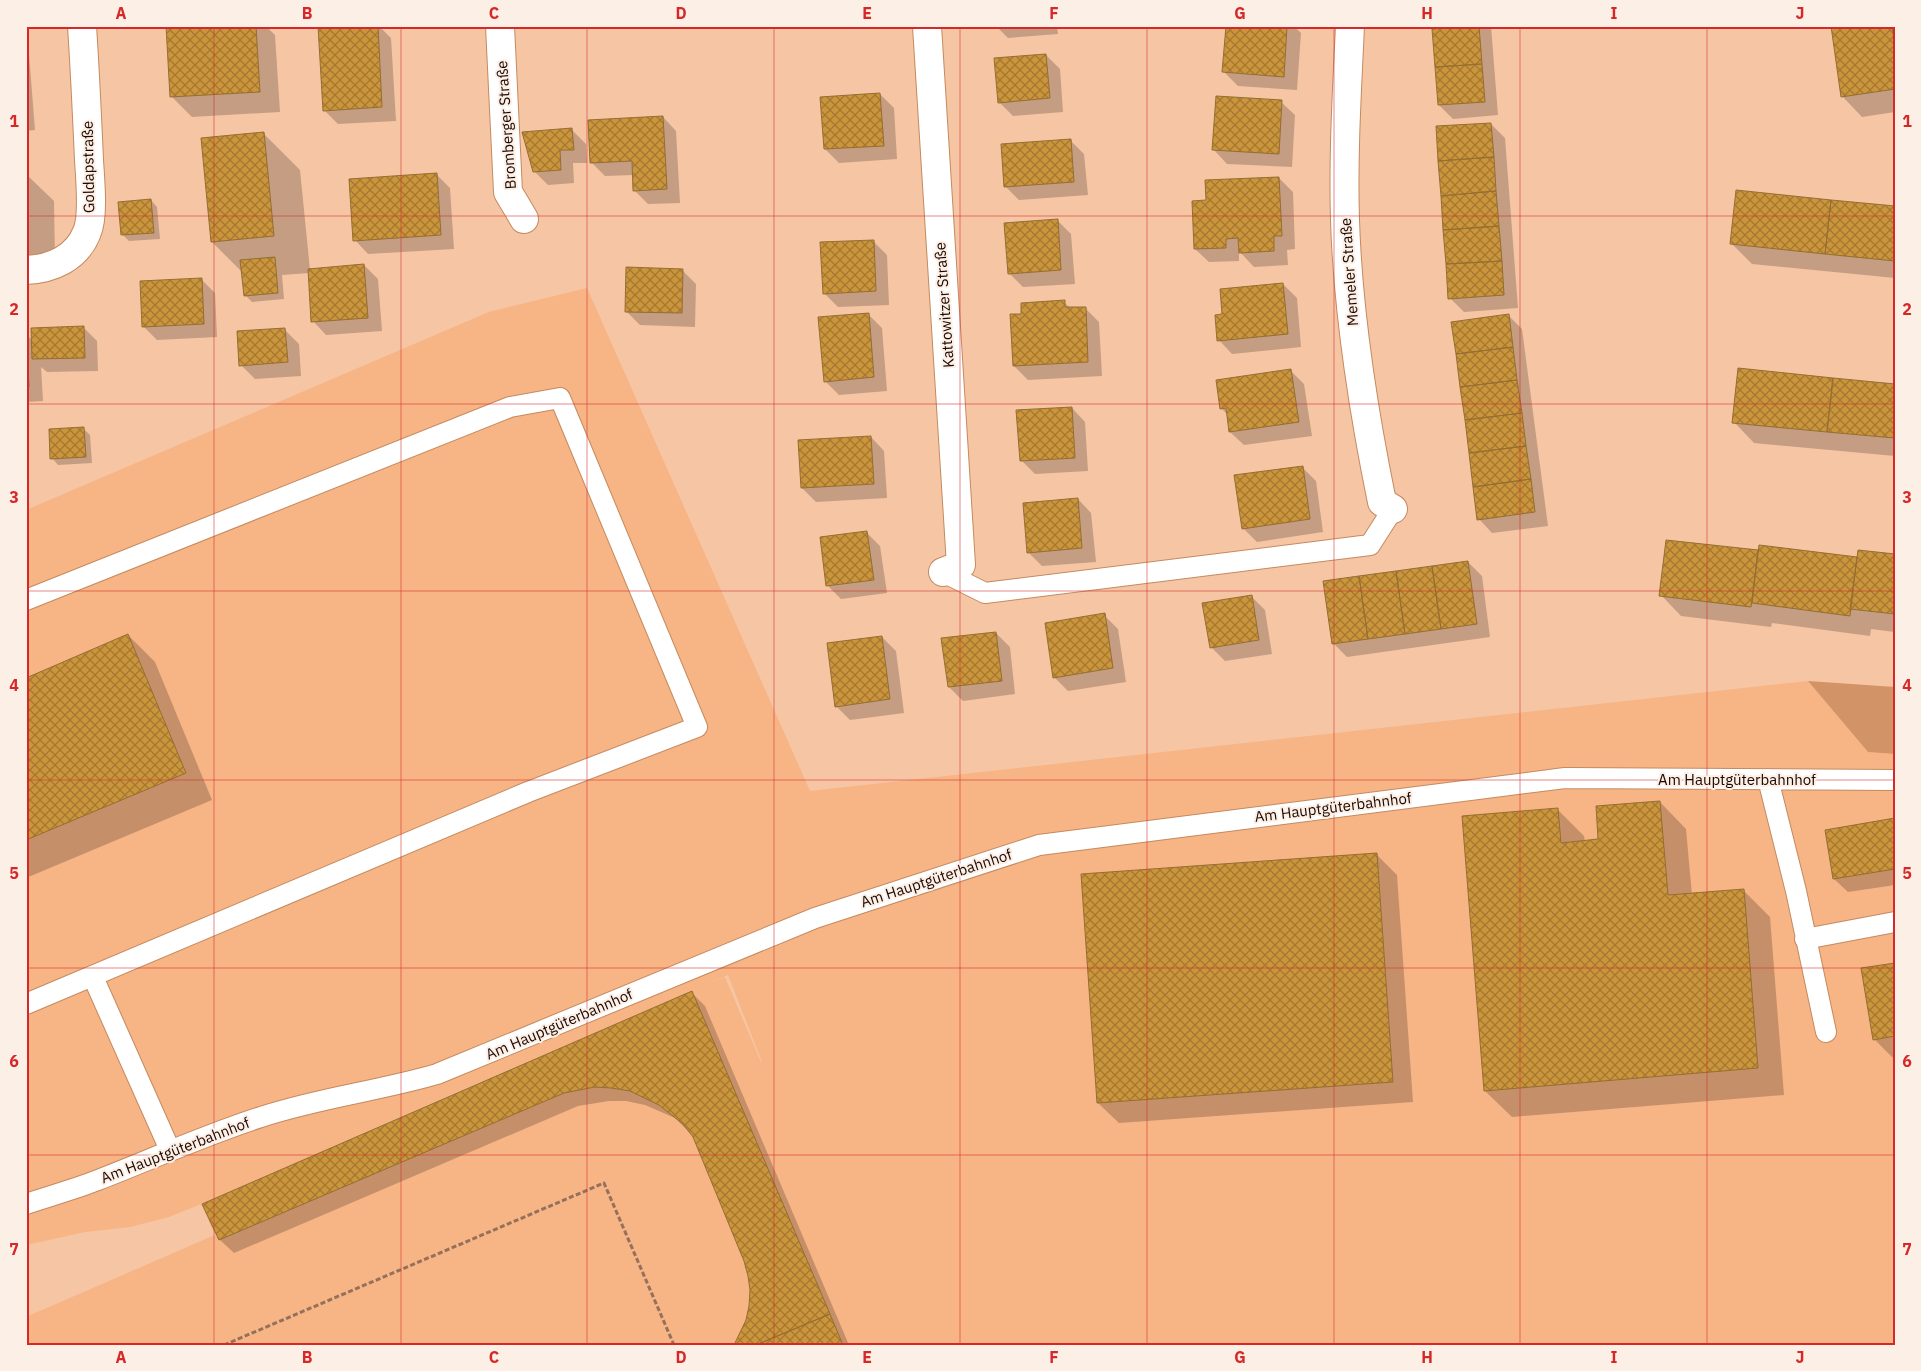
<svg xmlns="http://www.w3.org/2000/svg" width="1921" height="1371" viewBox="0 0 1921 1371" font-family="'IBM Plex Sans',sans-serif">
<style>
.built{fill:#f7b484;fill-rule:evenodd}
.green{fill:#d29467}
.shadow{fill:#0003}
.building{fill:url(#building-cross-hatch);stroke:#946e32}
.lines{fill:none;stroke-linecap:round;stroke-linejoin:round}
.service-casing{stroke:#c48a60;stroke-width:22}
.minor-casing{stroke:#c48a60;stroke-width:30}
.path{stroke:#95705a;stroke-width:3;stroke-dasharray:5 2.5;stroke-linecap:butt}
.service{stroke:#fff;stroke-width:20}
.minor{stroke:#fff;stroke-width:28}
.grid{fill:none;stroke:#d62828;stroke-width:1;stroke-opacity:0.55}
.labels{text-anchor:middle;dominant-baseline:central;stroke-width:4;stroke-linejoin:round;paint-order:stroke}
.street-label{font-size:15px;fill:#1c0700;stroke:#fcefe6}
.neatline{fill:none;stroke:#d62828;stroke-width:2}
.grid-label{font-size:16px;text-anchor:middle;font-weight:bold;fill:#d62828}
</style>
<defs>
<pattern id="building-cross-hatch" width="8" height="8" patternUnits="userSpaceOnUse" patternTransform="scale(1.25)"><rect width="8" height="8" fill="#cb953c"/><path d="M0 0l8 8M0 8l8-8" fill="none" stroke="#a47830"/></pattern>
</defs>
<rect width="100%" height="100%" fill="#f6c5a3"/>
<path class="built" d="M587,288L810,791L1808,681L1868,752L1895,754V1345H26V1317L215,1235L201,1204L169,1217L130,1227L85,1232L26,1245V510L489,312ZM728,975L762,1062H761L725,977L707,984ZM526,1062L375,1128L452,1094Z"/>
<path class="green" d="M1808,681L1895,687V754L1868,752Z"/>
<path class="shadow" d="M167,26H266L275,35L280,112L192,117L171,96Z
M346,26H379L391,38L396,121L338,124L324,110Z
M996,26H1057L1058,34L1008,38Z
M1227,26H1294L1301,33L1297,90L1238,86L1224,72Z
M1433,26H1491L1498,115L1453,119L1439,105Z
M1832,26H1895V112L1862,117L1842,96Z
M26,51L29,54L35,130L26,131Z
M1046,55L1060,69L1063,112L1013,116L999,102Z
M880,94L894,108L897,159L839,163L825,149Z
M1281,102L1295,115L1292,167L1227,164L1214,150Z
M663,117L676,131L680,203L648,204L634,190V175L605,176L591,162Z
M1491,124L1505,138L1518,308L1464,312L1450,298Z
M572,130L586,144L587,163H573L574,183L548,185L534,171Z
M263,133L300,170L310,270L364,265L378,279L382,331L326,335L313,321L309,273L282,275L284,299L252,302L245,295L243,273L212,242Z
M1070,140L1084,154L1088,195L1019,200L1005,186Z
M26,174L54,201L55,260H26Z
M436,174L450,188L454,249L368,254L355,240Z
M1279,178L1293,192L1295,249L1287,250L1288,265L1254,267L1239,251V261L1209,262L1195,249L1207,201Z
M151,200L157,207L160,239L129,241L122,234Z
M1895,207V278L1752,264L1732,244Z
M1057,220L1071,234L1075,284L1023,287L1009,273Z
M873,241L887,255L889,305L838,307L824,293Z
M682,270L696,284L695,327L640,325L626,311Z
M201,279L215,293L217,337L157,340L143,326Z
M1283,284L1297,298L1301,347L1232,354L1219,340Z
M1064,302L1071,309L1085,308L1099,322L1102,376L1028,380L1014,366L1023,315Z
M868,314L882,328L887,391L839,395L825,381Z
M1508,315L1522,329L1548,526L1492,533L1479,519Z
M83,327L97,341L98,371L47,372L41,367L43,401L26,402V334L32,340Z
M285,330L299,344L301,376L255,379L241,365Z
M1291,371L1304,384L1312,436L1244,445L1230,432L1228,415L1221,408Z
M1895,385V456L1754,443L1734,422Z
M1072,408L1085,422L1088,471L1035,474L1021,460Z
M84,429L90,435L92,463L58,465L52,458Z
M871,437L884,451L887,498L816,502L802,488Z
M1302,467L1316,481L1323,532L1257,542L1243,528Z
M1078,499L1091,513L1096,562L1042,566L1028,552Z
M866,532L880,546L887,593L841,599L828,586Z
M1667,541L1759,552L1760,547L1858,558L1895,555V632L1871,629L1870,636L1772,623L1771,627L1681,616L1661,595Z
M1468,562L1482,576L1490,637L1347,657L1333,643Z
M1251,596L1265,610L1272,654L1225,661L1211,647Z
M1104,615L1118,629L1126,682L1068,691L1054,677Z
M996,633L1010,647L1015,694L963,701L949,687Z
M128,635L155,662L212,800L26,878V678Z
M882,637L896,651L904,713L850,720L836,706Z
M1660,802L1686,829L1692,895L1743,890L1770,917L1784,1095L1512,1117L1485,1091L1558,810L1584,836L1585,842L1599,840Z
M1895,819V885L1848,892L1834,879Z
M1376,854L1397,875L1413,1102L1119,1123L1098,1103Z
M1895,964V1060L1874,1039Z
M691,992L705,1006L849,1345H736L741,1336L750,1306L751,1290L745,1261L694,1137L675,1118L645,1105L626,1101H609L578,1106L234,1253L220,1240L203,1204Z"/>
<path class="building" d="M166,26H256L260,92L170,97Z
M318,26H378L382,107L323,111Z
M1226,26H1287L1284,77L1222,72Z
M1432,26H1464L1432,29Z
M1464,26H1479L1482,64L1435,67L1432,29Z
M1831,26H1892L1895,46V89L1841,97Z
M1046,54L1050,98L998,103L994,58Z
M1482,64L1485,102L1438,105L1435,67Z
M880,93L884,146L824,149L820,97Z
M1216,96L1282,100L1279,154L1212,150Z
M663,116L667,189L633,191L632,161L590,163L588,120Z
M1491,123L1494,157L1438,161L1436,126Z
M572,128L574,150H560L561,170L533,172L522,132Z
M264,132L274,236L211,242L201,138Z
M1071,139L1074,182L1004,187L1001,144Z
M1494,157L1496,191L1441,196L1438,161Z
M437,173L441,235L353,241L349,179Z
M1279,177L1282,236H1274V251L1239,253L1238,238L1226,239V248L1194,249L1192,201L1206,200L1205,180Z
M1736,190L1831,200L1825,254L1730,244Z
M1496,191L1499,226L1443,230L1441,196Z
M151,199L154,233L121,235L118,202Z
M1831,200L1895,206V261L1825,254Z
M1058,219L1061,270L1008,274L1004,223Z
M1499,226L1502,261L1446,264L1443,230Z
M874,240L876,291L823,294L820,242Z
M275,257L278,293L244,296L240,260Z
M1502,261L1504,295L1448,299L1446,264Z
M364,264L368,318L311,322L308,269Z
M626,267L683,269L682,313L625,312Z
M202,278L204,324L142,327L140,281Z
M1283,283L1288,334L1217,341L1215,315L1222,314L1220,289Z
M1065,300V307H1086L1088,362L1013,366L1010,314H1021V303Z
M869,313L874,377L824,382L818,317Z
M1509,314L1513,347L1456,354L1451,322Z
M84,326L85,358L32,359L31,328Z
M285,328L288,362L239,366L237,331Z
M26,332L29,387H26Z
M1513,347L1517,380L1460,387L1456,354Z
M1738,368L1833,378L1827,432L1732,423Z
M1291,369L1299,422L1229,432L1226,408L1220,409L1216,380Z
M1833,378L1895,384V438L1827,432Z
M1517,380L1522,413L1465,420L1460,387Z
M1072,407L1075,458L1020,461L1016,410Z
M1522,413L1526,446L1469,453L1465,420Z
M84,427L86,457L50,459L49,429Z
M871,436L874,484L801,488L798,440Z
M1526,446L1531,479L1473,487L1469,453Z
M1303,466L1310,519L1242,529L1234,475Z
M1531,479L1535,512L1477,520L1473,487Z
M1078,498L1082,548L1027,553L1023,503Z
M867,531L874,580L826,586L820,537Z
M1666,540L1758,550L1751,607L1659,596Z
M1759,545L1857,557L1850,616L1752,603Z
M1858,550L1895,554V614L1850,609Z
M1468,561L1477,624L1441,629L1432,566Z
M1432,566L1441,629L1405,634L1396,571Z
M1396,571L1405,634L1368,639L1359,576Z
M1359,576L1368,639L1332,644L1323,581Z
M1252,595L1259,640L1210,648L1202,603Z
M1105,613L1113,668L1053,678L1045,623Z
M996,632L1002,681L948,687L941,638Z
M128,634L186,773L26,840V678Z
M882,636L890,699L835,707L827,643Z
M1660,801L1668,895L1744,889L1758,1068L1484,1091L1462,816L1558,808L1561,843L1598,839L1596,806Z
M1895,818V869L1833,879L1825,830Z
M1377,853L1393,1082L1097,1103L1081,874Z
M1895,963V1036L1873,1040L1861,968Z
M692,991L830,1314L756,1345H734L746,1320L749,1306L750,1290L748,1276L744,1261L693,1137L683,1124L659,1105L630,1091L611,1088L595,1087L564,1093L219,1240L202,1204Z
M830,1314L843,1345H756Z"/>
<g class="lines">
<g class="service-casing">
<path id="service" d="M943,572L985,593L1370,545L1393,509
M26,600L510,407L560,398L697,727L528,792L26,1004
M1768,779L1796,891L1826,1032
M1805,939L1895,922
M93,977L170,1150
M26,1204C50,1196 75,1189 98,1180C152,1159 205,1135 261,1117C318,1098 379,1091 437,1074L815,918L1039,845L1565,778L1895,780"/>
</g>
<g class="minor-casing">
<path id="minor" d="M500,26L508,192L524,219
M927,26L961,565L943,572
M1350,26C1347,91 1343,155 1345,220C1348,315 1363,409 1382,502L1393,509
M26,270C52,269 77,258 87,232C94,216 90,178 89,160C87,115 85,71 82,26"/>
</g>
<path class="path" d="M224,1345L604,1183L674,1345"/>
<use href="#service" class="service"/>
<use href="#minor" class="minor"/>
</g>
<path class="grid" d="M214,26V1345M401,26V1345M587,26V1345M774,26V1345M960,26V1345M1147,26V1345M1334,26V1345M1520,26V1345M1707,26V1345M26,216H1895M26,404H1895M26,591H1895M26,780H1895M26,968H1895M26,1155H1895"/>
<g class="labels">
<g class="street-label">
<text transform="translate(506 125) rotate(-94)">Bromberger Straße</text>
<text transform="translate(88 167) rotate(-91)">Goldapstraße</text>
<text transform="translate(1349 272) rotate(-94)">Memeler Straße</text>
<text transform="translate(944 305) rotate(-94)">Kattowitzer Straße</text>
<text x="1737" y="779">Am Hauptgüterbahnhof</text>
<text transform="translate(1333 807) rotate(-7)">Am Hauptgüterbahnhof</text>
<text transform="translate(936 878) rotate(-18)">Am Hauptgüterbahnhof</text>
<text transform="translate(559 1024) rotate(-23)">Am Hauptgüterbahnhof</text>
<text transform="translate(175 1150) rotate(-21)">Am Hauptgüterbahnhof</text>
</g>
</g>
<rect width="1921" height="1371" fill="none" stroke="#fcefe6" stroke-width="55"/>
<rect x="28" y="28" width="1866" height="1316" class="neatline"/>
<g class="grid-label">
<text x="121" y="19">A</text>
<text x="307" y="19">B</text>
<text x="494" y="19">C</text>
<text x="681" y="19">D</text>
<text x="867" y="19">E</text>
<text x="1054" y="19">F</text>
<text x="1240" y="19">G</text>
<text x="1427" y="19">H</text>
<text x="1614" y="19">I</text>
<text x="1800" y="19">J</text>
<text x="14" y="127">1</text>
<text x="1907" y="127">1</text>
<text x="14" y="315">2</text>
<text x="1907" y="315">2</text>
<text x="14" y="503">3</text>
<text x="1907" y="503">3</text>
<text x="14" y="691">4</text>
<text x="1907" y="691">4</text>
<text x="14" y="879">5</text>
<text x="1907" y="879">5</text>
<text x="14" y="1067">6</text>
<text x="1907" y="1067">6</text>
<text x="14" y="1255">7</text>
<text x="1907" y="1255">7</text>
<text x="121" y="1363">A</text>
<text x="307" y="1363">B</text>
<text x="494" y="1363">C</text>
<text x="681" y="1363">D</text>
<text x="867" y="1363">E</text>
<text x="1054" y="1363">F</text>
<text x="1240" y="1363">G</text>
<text x="1427" y="1363">H</text>
<text x="1614" y="1363">I</text>
<text x="1800" y="1363">J</text>
</g>
</svg>
